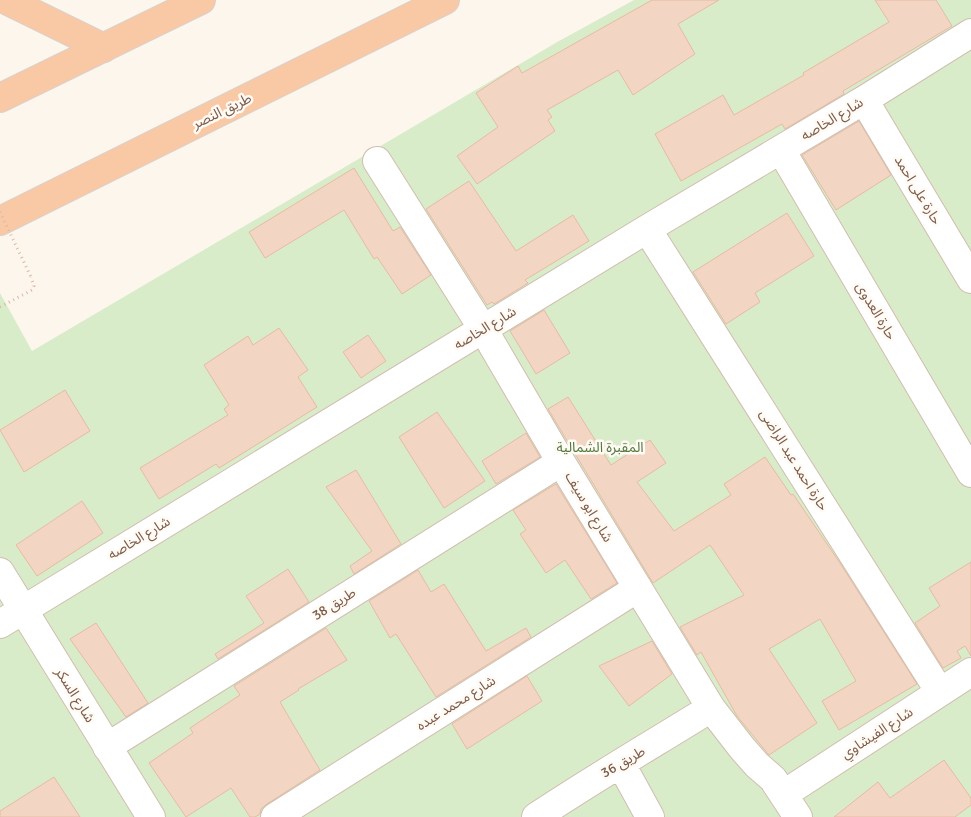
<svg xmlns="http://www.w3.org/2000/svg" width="971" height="817" viewBox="0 0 971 817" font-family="Signika,'Noto Sans Arabic',sans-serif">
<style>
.green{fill:#d8ecc9}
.building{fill:#f3d5c3;stroke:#e6bba3}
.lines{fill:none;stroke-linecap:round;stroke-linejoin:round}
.minor-casing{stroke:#d1beb0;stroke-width:30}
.trunk-casing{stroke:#dad1cd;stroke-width:30}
.path{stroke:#d9b8a5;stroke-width:3;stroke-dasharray:1 4;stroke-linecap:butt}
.minor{stroke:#fff;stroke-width:28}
.trunk{stroke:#f9c8a4;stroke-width:28}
.path-bridge{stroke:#d9b8a5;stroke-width:3;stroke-dasharray:1 4;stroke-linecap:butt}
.labels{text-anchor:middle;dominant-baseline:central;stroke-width:5;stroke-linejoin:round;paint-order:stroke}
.street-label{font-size:14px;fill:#7a5c4d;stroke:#fffaf3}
.park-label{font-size:14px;fill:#537a41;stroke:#fffaf3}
</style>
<rect width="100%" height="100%" fill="#fdf6ec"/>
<path class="green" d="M634,0H971V817H0V293L32,351L559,41Z"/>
<path class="building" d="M652,0H719L678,24L695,54L633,95L618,70L547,110L552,117L548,120L555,131L477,184L457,156L498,127L476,93L518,66L522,73Z
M875,0H936L952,26L843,91L844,94L785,129L782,124L681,181L655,134L723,95L734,115L804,75L803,73L889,22Z
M859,121L891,175L836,210L802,155Z
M354,168L393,231L400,227L431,275L402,294L377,257L374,259L344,210L265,258L249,232Z
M469,181L516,251L573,215L589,241L525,280L528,283L494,304L492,302L487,305L426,209Z
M787,213L814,256L755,293L760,302L726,324L693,272Z
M544,310L570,353L536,374L510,331Z
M279,328L308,370L298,377L317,407L219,468L216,464L159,499L140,468L228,415L224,409L229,405L204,365L248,336L253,345Z
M368,335L386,361L361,378L343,352Z
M65,390L90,431L24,472L0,430Z
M568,397L611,465L650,440L666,463L637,482L674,531L731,495L724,484L765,457L791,495L793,494L840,563L917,684L839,730L822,701L856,681L820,619L769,649L817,723L769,755L737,716L701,652L697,655L680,627L744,595L710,545L653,583L548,409Z
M437,412L485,481L444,508L399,437Z
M526,433L540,457L496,484L482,461Z
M356,470L401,544L354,574L350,566L372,551L326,487Z
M556,484L617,583L591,599L565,560L546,573L520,534L526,530L513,510Z
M82,501L103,533L37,576L16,545Z
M971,562V656L965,646L957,651L961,658L943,668L915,623L940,606L929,588Z
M288,569L309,602L218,659L215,654L264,623L246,596Z
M418,570L431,592L444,584L486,651L526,628L531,637L436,697L396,634L390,638L369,601Z
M96,623L148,703L126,717L70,639Z
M326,628L347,660L298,689L299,690L280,702L320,770L267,804L261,809L260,814L255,817H250L231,788L186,817L149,763L193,733L190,728L240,695L234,686Z
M652,641L672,674L629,706L599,666Z
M527,676L542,701L467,749L452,724Z
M944,760L971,798V805L955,817H834L878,782L890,798Z
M54,777L80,817H0V811Z"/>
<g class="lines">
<g class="minor-casing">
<path id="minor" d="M864,100L971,279
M781,150L971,473
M377,161L483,329L561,462L711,708L742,748L757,765L773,779L798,817
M647,229L940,692
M0,572L151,817
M0,624L647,229L864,100L971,33
M107,747L561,462
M621,764L650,817
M784,794L971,672
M275,817L638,588
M536,817C593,779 653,744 711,708"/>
</g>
<g class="trunk-casing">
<path id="trunk" d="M6,0L104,48
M0,98L201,0
M0,221L445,0"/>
</g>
<path class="path" d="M0,307L32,290L34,286L31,277"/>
<use href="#minor" class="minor"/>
<use href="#trunk" class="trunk"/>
<path class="path-bridge" d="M0,212L31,277"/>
</g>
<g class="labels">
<g class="street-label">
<text transform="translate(222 111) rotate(-26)">طريق النصر</text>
<text transform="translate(832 119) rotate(-31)">شارع الخاصه</text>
<text transform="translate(918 190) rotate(59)">حارة على احمد</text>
<text transform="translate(876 311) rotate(59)">حارة العدوى</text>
<text transform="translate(485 328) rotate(-31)">شارع الخاصه</text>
<text transform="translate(794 460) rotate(58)">حارة احمد عبد الراضى</text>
<text transform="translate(589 507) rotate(59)">شارع ابو سيف</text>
<text transform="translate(139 538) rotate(-31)">شارع الخاصه</text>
<text transform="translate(334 604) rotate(-32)">طريق 38</text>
<text transform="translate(75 695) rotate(58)">شارع السكر</text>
<text transform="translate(456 703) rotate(-32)">شارع محمد عبده</text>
<text transform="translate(877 733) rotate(-33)">شارع الفيشاوي</text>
<text transform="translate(623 762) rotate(-30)">طريق 36</text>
</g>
<g class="park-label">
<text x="600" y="447">المقبرة الشمالية</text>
</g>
</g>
</svg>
